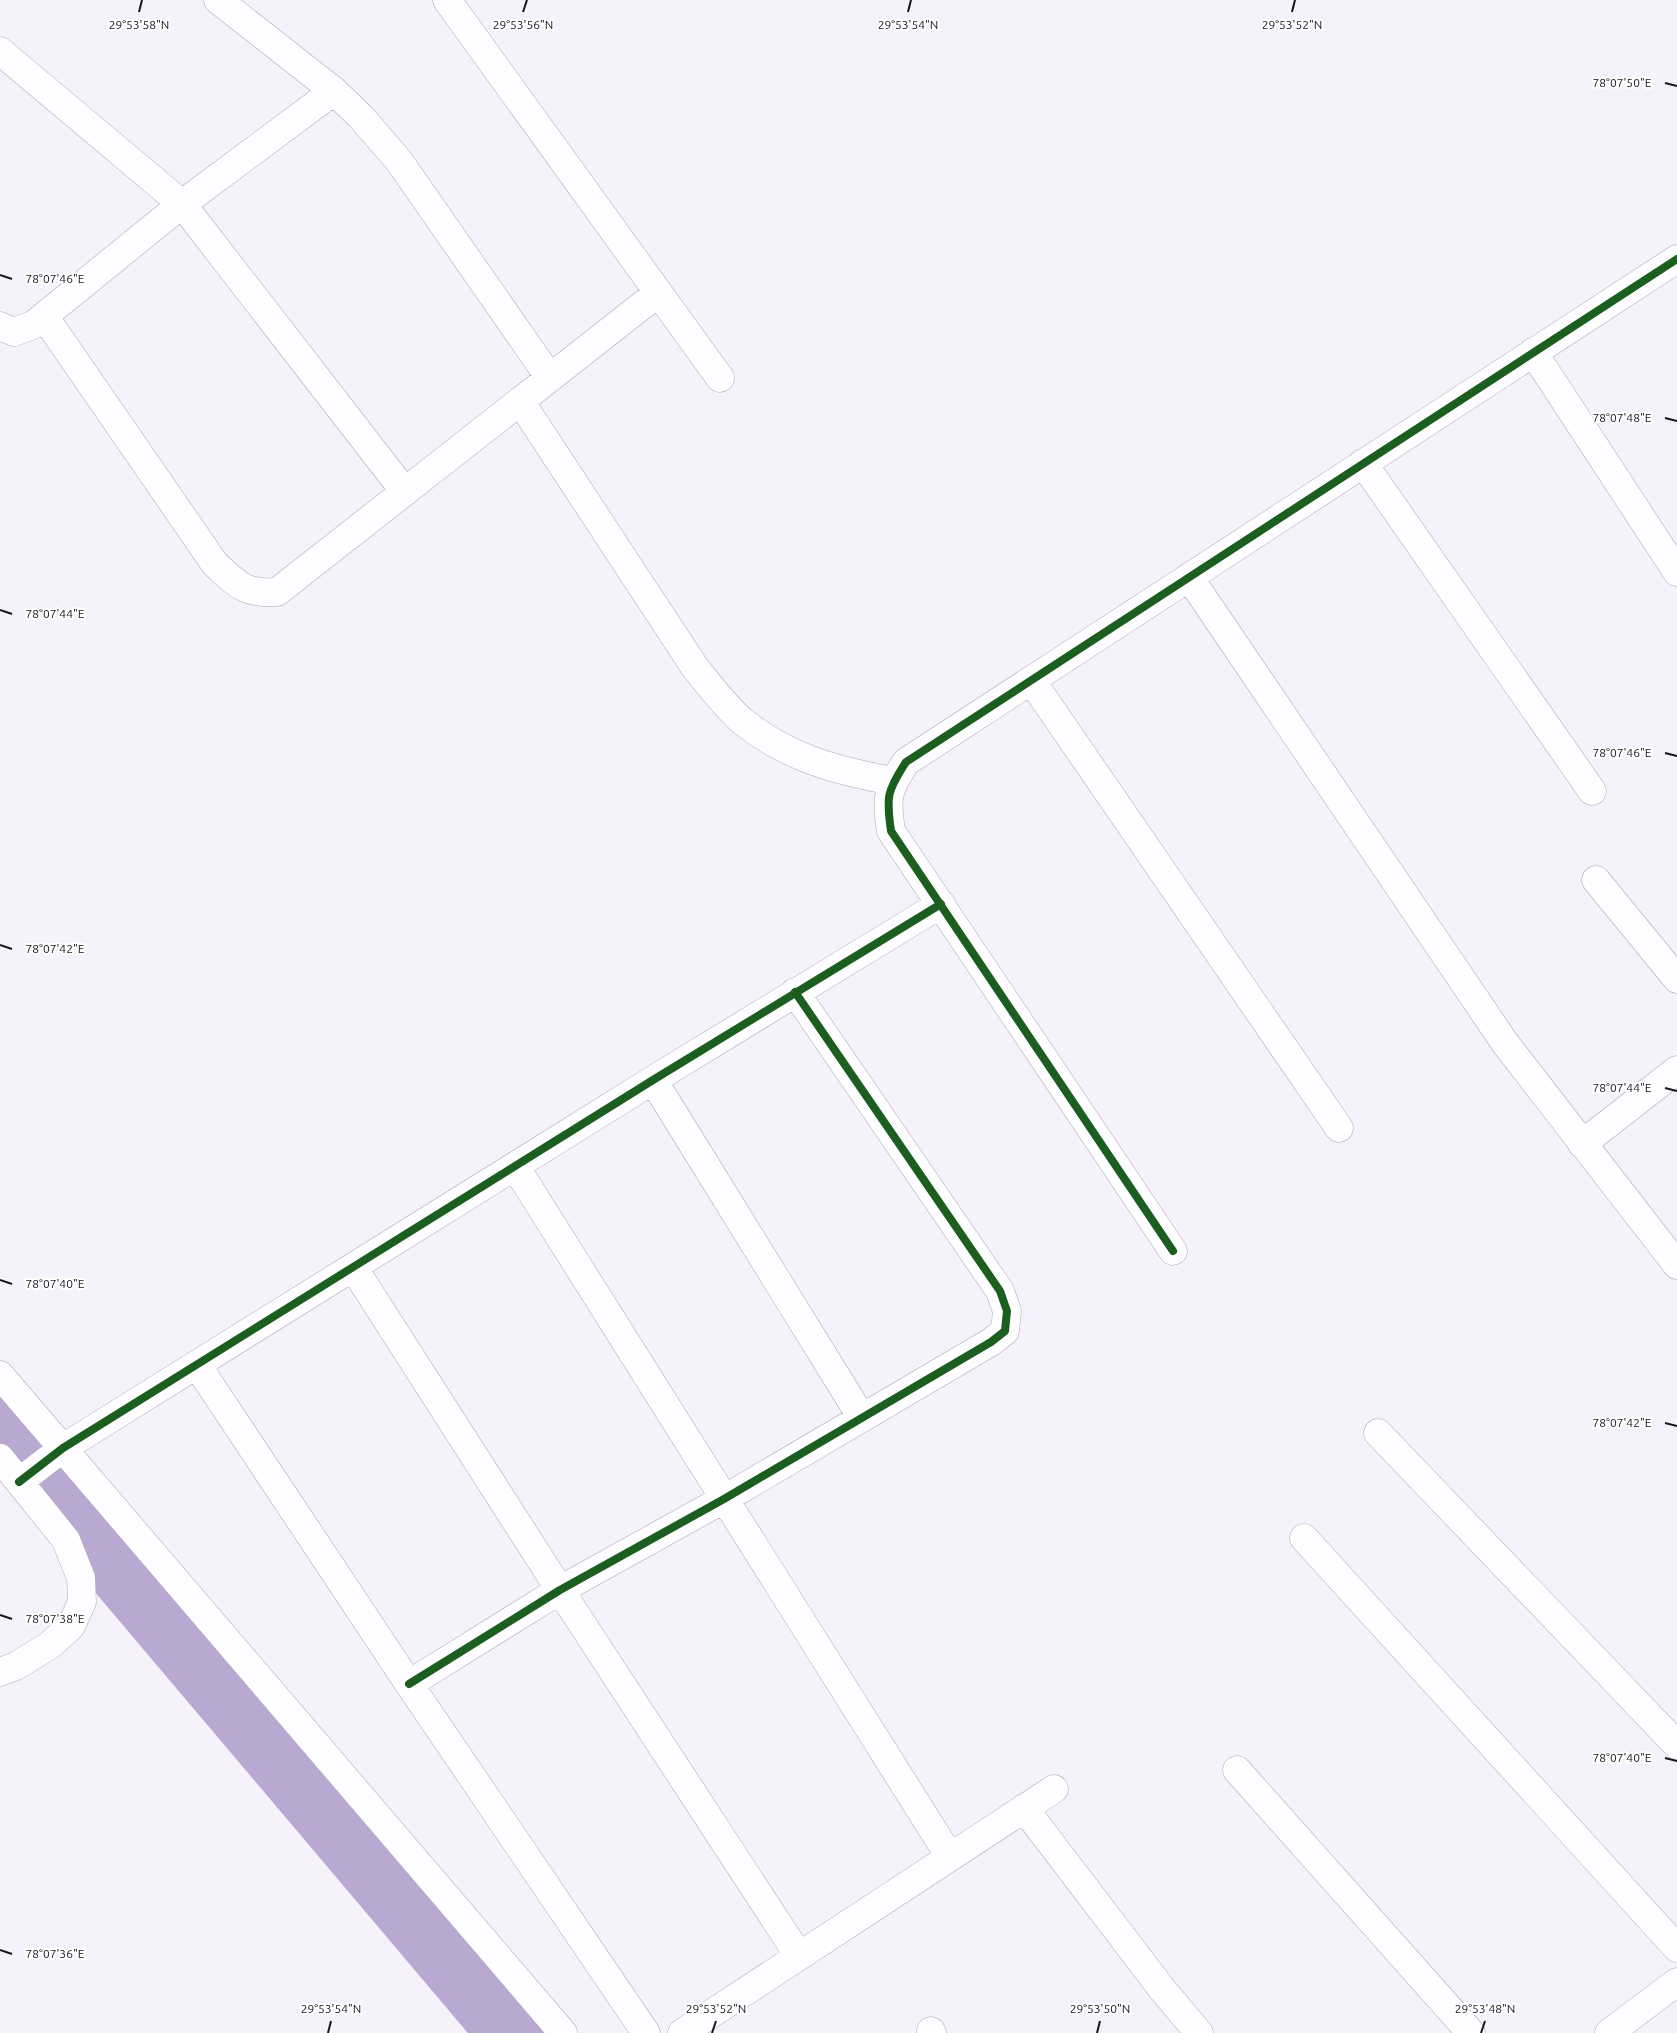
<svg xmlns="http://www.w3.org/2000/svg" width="1677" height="2033" viewBox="0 0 1677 2033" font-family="Ubuntu,sans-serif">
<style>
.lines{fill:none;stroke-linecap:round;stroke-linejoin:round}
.river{stroke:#b9a8d1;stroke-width:72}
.street-casing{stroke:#aca8b1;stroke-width:29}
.street{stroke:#fefdff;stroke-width:28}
.cycleway-casing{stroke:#fff;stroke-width:11}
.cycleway{stroke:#1b5e20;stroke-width:8}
.ticks{fill:none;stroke:#18151d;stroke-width:2}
.ticks-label{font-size:12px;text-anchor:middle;fill:#18151d;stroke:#fff;stroke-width:4;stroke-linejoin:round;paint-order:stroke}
</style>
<rect width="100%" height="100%" fill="#f6f2fc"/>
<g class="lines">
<path class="river" d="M0,1424L515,2033"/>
<g class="street-casing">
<path id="street" d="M218,0L334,91L361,117L399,161L550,378
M447,0L720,378
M0,51L182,204L405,492
M44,316L215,564C238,585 244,594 277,592L658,293
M0,326L14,332L33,325L182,204L334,91
M1533,352L1677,572
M520,401L696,669C711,687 725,706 742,721C788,758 837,771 893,781
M1363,463L1592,791
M1189,577L1505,1043L1677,1265
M1031,680L1339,1128
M1596,880L1677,979
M653,1080L862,1418
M1582,1144L1677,1070
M515,1166L950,1857
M1173,1251L891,831C886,797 887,791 906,762L1677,259
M353,1267L560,1590L799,1956
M197,1365L409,1684L646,2033
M0,1375L563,2033
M1378,1433L1677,1745
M0,1458L66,1540L81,1578L82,1602L71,1626L50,1645L16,1666L0,1672
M19,1482L63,1448L653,1080L941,904
M1304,1538L1677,1948
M409,1684L560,1590L724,1499L991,1342L1005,1331L1007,1311L1000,1291L795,992
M1237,1770L1471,2033
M1024,1808L1162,1989L1199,2033
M931,2031L932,2033
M682,2033L1054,1789
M1609,2033L1677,1982"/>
</g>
<use href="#street" class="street"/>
<g class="cycleway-casing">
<path id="cycleway" d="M1173,1251L891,831C886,797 887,791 906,762L1677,259
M19,1482L63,1448L653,1080L941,904
M409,1684L560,1590L724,1499L991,1342L1005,1331L1007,1311L1000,1291L795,992"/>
</g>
<use href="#cycleway" class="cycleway"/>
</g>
<path class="ticks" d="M139,12L142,0M523,12L527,0M908,12L911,0M1292,12L1295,0M1665,83L1677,86M0,275L12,279M1665,418L1677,421M0,610L12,614M1665,753L1677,756M0,945L12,949M1665,1088L1677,1091M0,1280L12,1284M1665,1423L1677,1426M0,1615L12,1619M1665,1758L1677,1761M0,1950L12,1954M328,2033L331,2021M712,2033L716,2021M1097,2033L1100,2021M1481,2033L1485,2021"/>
<g class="ticks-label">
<text x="139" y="29">29°53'58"N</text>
<text x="523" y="29">29°53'56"N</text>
<text x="908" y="29">29°53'54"N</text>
<text x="1292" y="29">29°53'52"N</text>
<text x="1622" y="87">78°07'50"E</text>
<text x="55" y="283">78°07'46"E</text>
<text x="1622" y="422">78°07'48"E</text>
<text x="55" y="618">78°07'44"E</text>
<text x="1622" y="757">78°07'46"E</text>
<text x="55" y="953">78°07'42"E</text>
<text x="1622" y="1092">78°07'44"E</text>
<text x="55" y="1288">78°07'40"E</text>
<text x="1622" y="1427">78°07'42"E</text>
<text x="55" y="1623">78°07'38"E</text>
<text x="1622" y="1762">78°07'40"E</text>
<text x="55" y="1958">78°07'36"E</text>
<text x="331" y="2013">29°53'54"N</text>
<text x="716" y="2013">29°53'52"N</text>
<text x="1100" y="2013">29°53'50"N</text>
<text x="1485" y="2013">29°53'48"N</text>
</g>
</svg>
